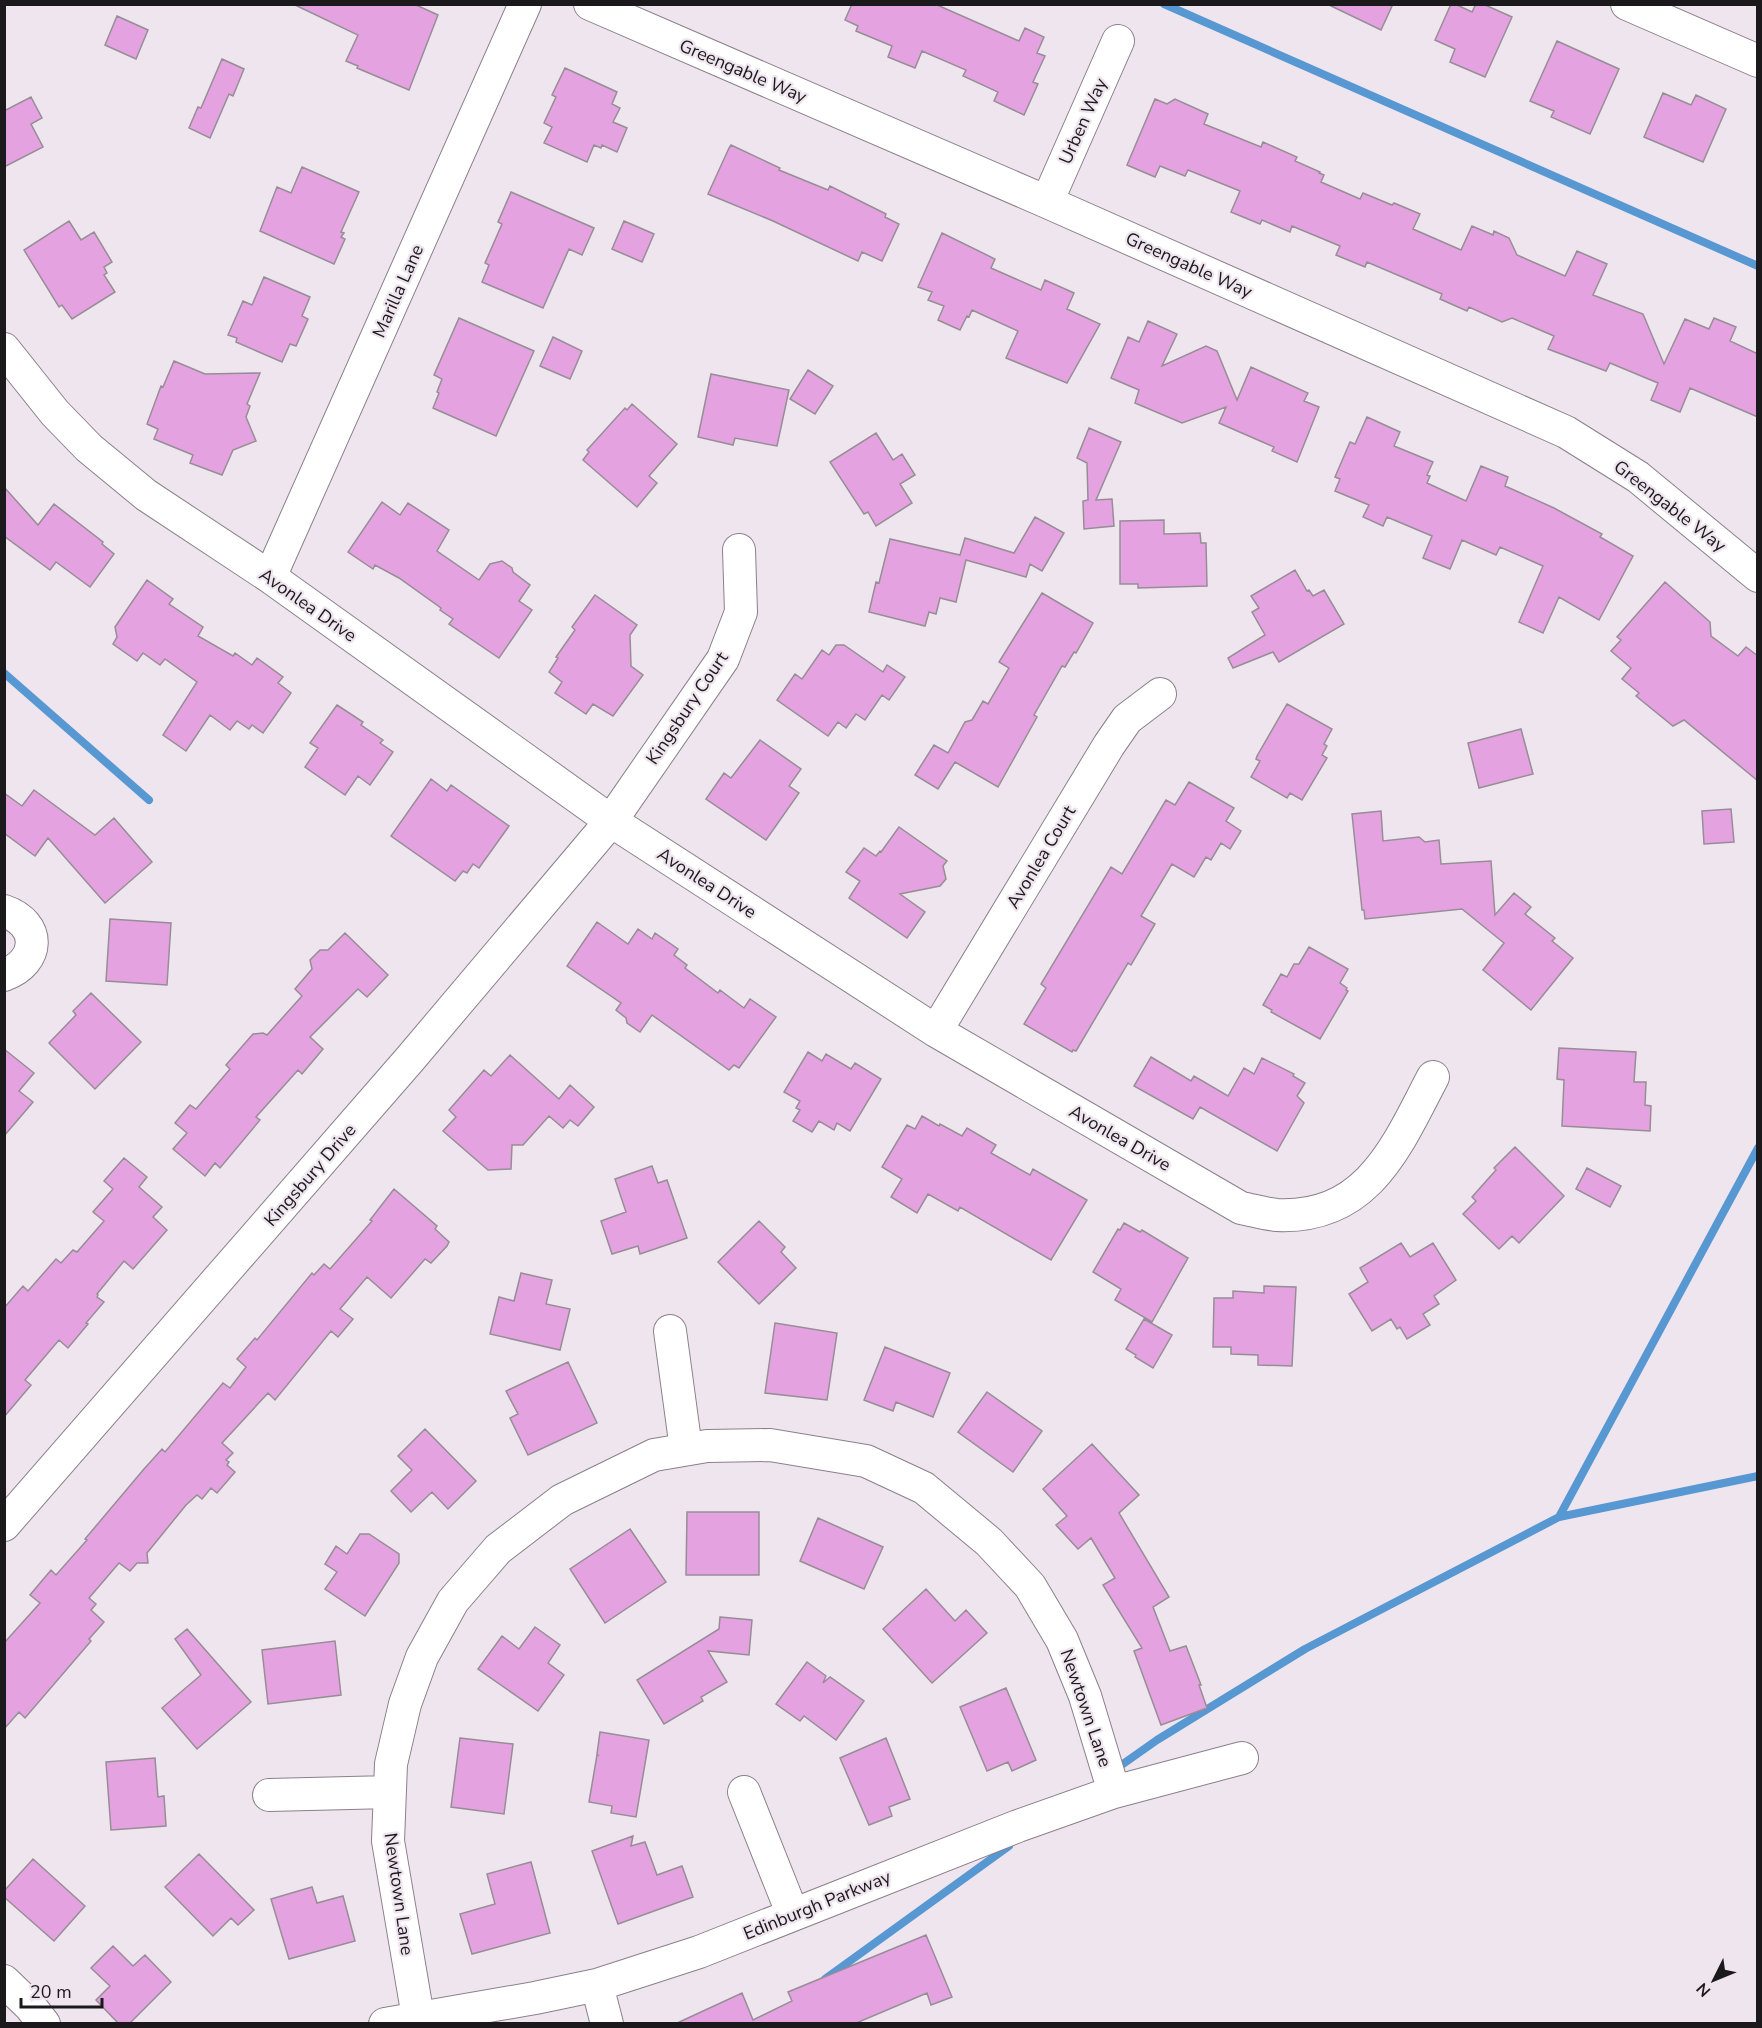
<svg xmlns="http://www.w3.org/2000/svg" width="1762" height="2028" viewBox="0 0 1762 2028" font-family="'Nunito Sans',sans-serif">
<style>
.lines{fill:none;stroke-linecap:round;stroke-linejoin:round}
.stream{stroke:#5797d2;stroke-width:8}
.building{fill:#e4a3e0;stroke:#978d96;stroke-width:1.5}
.street-casing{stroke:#8a818a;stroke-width:34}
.street{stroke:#fff;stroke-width:32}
.labels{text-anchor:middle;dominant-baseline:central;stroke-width:4.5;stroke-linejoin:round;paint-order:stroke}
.street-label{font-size:18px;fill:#1c191c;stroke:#efe5ee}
</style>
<rect width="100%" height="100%" fill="#efe5ee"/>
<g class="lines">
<path class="stream" d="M1164,4L1758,266
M4,673L149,800
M1559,1517L1758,1148
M1113,1771L1157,1740L1305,1649L1559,1517L1758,1476
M825,1979L1009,1846"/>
</g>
<path class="building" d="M293,4H414L438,15L409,90L357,68L358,66L346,61L358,35Z
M852,4H935L1019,41L1025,28L1044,37L1037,53L1045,56L1033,82L1038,84L1024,115L994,101L998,92L963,76L966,70L922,51L915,68L888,57L892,46L856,31L858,26L845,20Z
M1327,4H1393L1381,30Z
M1451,4H1455L1472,12L1476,4H1483L1512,17L1485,77L1450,62L1455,49L1435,40Z
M117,16L148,30L136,59L105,45Z
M1557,41L1619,69L1590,134L1551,117L1554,111L1530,101Z
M222,59L244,69L233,96L229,94L210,138L189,128L198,107L201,108Z
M565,68L617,92L612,104L620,108L613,122L627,128L617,152L602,145L601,148L594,145L587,162L544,143L552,127L544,123L556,97L552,95Z
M1663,93L1691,105L1696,95L1726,109L1703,162L1644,137Z
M31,97L42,118L31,124L43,147L4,167V111Z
M1155,99L1167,104L1175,99L1208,114L1204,124L1261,147L1263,142L1297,157L1295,161L1320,172L1319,173L1324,175L1321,182L1360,199L1363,193L1392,205L1394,203L1420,214L1413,229L1461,250L1472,226L1493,235L1494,231L1509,238L1517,255L1565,276L1577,251L1607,264L1593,295L1643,314L1664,364L1685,319L1709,329L1714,318L1736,327L1730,341L1758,354V417L1690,388L1680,412L1651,400L1658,383L1610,363L1606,371L1548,349L1554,336L1512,318L1502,322L1469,307L1467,311L1440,299L1442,294L1367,262L1365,267L1336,255L1340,246L1292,226L1290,232L1262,220L1260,224L1231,212L1240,191L1188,170L1185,176L1160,166L1155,177L1127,165Z
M731,145L780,168L779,170L828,190L830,186L886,214L885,217L899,224L882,261L862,252L858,261L773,221L708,194L729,148Z
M302,167L359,192L341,232L344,233L341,237L345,239L334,264L260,231L277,187L291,193Z
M511,192L594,228L582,255L569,249L543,308L482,282L489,265L485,263L502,224L498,222Z
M69,221L81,240L94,232L112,262L104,267L107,273L104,275L115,292L72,319L62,305L59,307L24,250Z
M624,221L654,234L642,262L612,249Z
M942,233L995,259L991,268L1041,290L1045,280L1074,293L1067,309L1100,324L1067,383L1006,358L1018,331L972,310L969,317L967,316L960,330L938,320L944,306L928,300L932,292L918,287Z
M264,277L310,297L302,316L308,319L296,346L290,344L282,362L236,342L237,338L228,335L243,301L252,305Z
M459,318L534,351L496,436L433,408L439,393L437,392L442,379L434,375Z
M1148,321L1177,334L1162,366L1206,346L1217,351L1237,400L1251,367L1308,393L1304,401L1319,407L1297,462L1272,451L1274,447L1219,423L1226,407L1182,423L1135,403L1139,390L1111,378L1128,337L1139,342Z
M553,337L582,351L570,379L540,366Z
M174,361L205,374L260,373L247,404L250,406L246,417L256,441L233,450L222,475L190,463L193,455L154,439L158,429L147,424L161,386L163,387Z
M808,370L833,386L815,414L790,399Z
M711,374L789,390L777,446L735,438L733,445L698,437Z
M632,404L677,444L649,476L657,483L637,507L583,460L589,452L587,450L625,408L627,410Z
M1367,417L1400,432L1394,446L1433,462L1427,475L1430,476L1427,483L1466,501L1481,466L1508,477L1505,486L1554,508L1602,534L1600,537L1633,556L1599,620L1559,597L1543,633L1519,622L1543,566L1500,547L1496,555L1462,540L1450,569L1423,558L1432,536L1387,517L1383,526L1363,517L1369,505L1335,491L1340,479L1335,477L1350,442L1355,444Z
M1089,428L1121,442L1096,500L1112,499L1114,526L1084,529L1083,501L1088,500L1087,463L1077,458Z
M876,433L893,460L902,454L915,475L900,484L912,503L876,526L868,512L864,514L830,462Z
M4,487L38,525L54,504L103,542L102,544L114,554L90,587L56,562L50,570L4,536Z
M382,502L400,515L408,503L449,530L437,551L479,580L490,564L502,561L512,568L513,572L530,585L519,601L532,610L499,658L449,624L453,619L440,610L441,608L399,578L375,565L373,569L348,552Z
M1035,517L1064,533L1042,571L1030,564L1026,577L966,560L956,602L940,598L936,614L929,612L925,626L869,612L876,582L879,583L890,539L960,555L965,538L1014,553Z
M1164,520V534L1200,533L1201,543H1206L1207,586L1138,588V584H1120V521Z
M1295,570L1307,591L1309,590L1313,596L1324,590L1344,624L1279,662L1273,652L1233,668L1228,658L1265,635L1252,612L1259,608L1251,596Z
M147,580L173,599L169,604L203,627L198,636L233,656L235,653L252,665L257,658L283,677L278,683L291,693L263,733L252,725L249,729L237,721L230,730L210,715L186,751L163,735L197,682L165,659L160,665L143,653L137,661L113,644L117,637L115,627Z
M1665,582L1710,622L1711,636L1738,656L1746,647L1758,656V781L1684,720L1673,726L1636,696L1639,693L1622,679L1631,668L1611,651L1621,640L1617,637Z
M1042,593L1093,623L1076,653L1074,652L1065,667L1062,666L1034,715L1037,717L998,787L955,762L938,789L915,775L934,745L948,753L965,722L972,720L983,701L988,704L1009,668L999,662Z
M595,595L637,625L630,635L631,666L643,675L613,716L593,704L586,714L555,693L562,682L549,672L558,658L556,657L575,630L572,627Z
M836,645H844L883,672L887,665L905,677L889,700L882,695L865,720L856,714L846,728L838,722L828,736L777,700L795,674L802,679L822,650L829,655Z
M1287,704L1332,729L1324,744L1327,746L1322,755L1327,758L1302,800L1290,793L1287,798L1251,777L1260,761L1256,759L1257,756Z
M337,705L363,722L361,725L383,740L380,743L393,752L370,785L358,776L345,795L305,767L318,748L310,743Z
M1521,729L1533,774L1479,788L1468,743Z
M760,740L801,769L789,786L799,793L766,840L706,799L724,773L731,778Z
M431,779L447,791L451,785L509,826L479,868L473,864L467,873L463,871L455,881L391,836Z
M1189,782L1234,808L1226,821L1241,831L1230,849L1221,843L1211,860L1206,857L1194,877L1172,864L1141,916L1155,924L1131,965L1128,963L1076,1051L1073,1050L1072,1052L1024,1024L1046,988L1041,984L1111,867L1122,874L1166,800L1175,805Z
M34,790L95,835L114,818L152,862L105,903L48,838L35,856L4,833V793L22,806Z
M1731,809L1734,842L1704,844L1702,811Z
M1381,811L1383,841L1419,837L1425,842L1439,840L1441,864L1491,861L1495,915L1514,893L1531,907L1525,914L1555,938L1552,941L1573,958L1531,1010L1483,970L1504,943L1462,909L1365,919L1364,910H1362L1352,814Z
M899,827L947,861L943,866L946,879L940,886L900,894L925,912L907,938L849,898L860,881L846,872L864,848L876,856L880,851L881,852Z
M110,919L171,923L167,985L106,981Z
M597,922L628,944L638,929L652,939L655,933L678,949L674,955L687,965L685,968L718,993L720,990L744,1008L750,999L776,1017L739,1068L734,1065L729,1070L652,1015L640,1032L627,1023L626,1018L616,1010L621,1003L567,966Z
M345,933L388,975L367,997L358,989L310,1037L323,1049L302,1074L298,1070L256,1117L260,1120L220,1168L215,1163L205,1176L173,1149L187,1133L175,1123L190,1105L196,1109L230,1069L226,1065L253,1034L263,1033L267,1035L302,996L295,989L312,969L310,960L320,950H328Z
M1309,947L1348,969L1340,983L1347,988L1346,990L1348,991L1320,1039L1271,1012L1272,1010L1263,1005L1281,974L1287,977L1294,964H1299Z
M91,993L141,1042L95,1089L49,1043L76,1015L73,1011Z
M1559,1048L1636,1052L1634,1082H1646L1645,1105L1651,1106L1650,1131L1562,1126L1564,1080L1557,1079Z
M4,1049L34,1073L19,1091L33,1102L4,1136Z
M808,1052L822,1061L826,1054L851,1069L855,1063L881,1079L850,1131L837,1123L834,1130L819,1121L812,1132L793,1121L800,1110L796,1108L800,1101L784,1092Z
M510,1055L559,1099L570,1085L594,1107L578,1126L570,1120L563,1128L549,1116L523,1145H512L511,1169L488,1170L443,1131L456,1117L449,1110L484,1070L491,1076Z
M1151,1057L1191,1081L1194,1076L1228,1096L1244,1068L1254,1074L1262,1058L1294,1074L1293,1076L1305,1083L1297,1096L1304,1103L1277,1151L1200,1107L1193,1119L1134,1086Z
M922,1116L939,1126L940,1124L962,1136L967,1128L996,1145L991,1153L1030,1175L1033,1169L1087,1200L1051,1260L960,1207L958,1211L928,1194L917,1213L891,1197L902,1179L882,1167L907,1125L915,1129Z
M1515,1147L1564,1196L1519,1243L1512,1236L1499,1249L1463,1214L1476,1201L1472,1197L1496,1170L1494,1168Z
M124,1158L147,1177L139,1187L162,1207L153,1217L167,1230L133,1269L124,1261L97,1294L98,1295L97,1297L104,1302L86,1323L88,1324L68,1348L59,1340L25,1380L31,1385L4,1417V1308L23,1286L28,1291L56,1259L61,1263L73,1250L77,1252L104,1221L93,1212L113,1189L104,1181Z
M652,1166L658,1183L667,1180L687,1238L640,1254L638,1246L612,1254L601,1221L626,1212L615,1179Z
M1587,1168L1621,1186L1610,1207L1576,1189Z
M394,1189L437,1226L435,1229L449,1242L447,1246L431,1263L425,1259L391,1298L367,1277L340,1309L353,1319L338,1337L331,1331L275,1400L268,1393L222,1443L233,1453L226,1460L229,1462L227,1465L235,1472L217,1493L211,1488L202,1499L197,1495L186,1505L147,1553L148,1563H137L130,1571L119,1563L89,1598L96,1604L91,1610L104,1622L89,1639L91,1641L25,1718L19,1712L4,1729V1643L40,1603L30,1595L51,1570L56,1575L87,1540L85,1539L144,1469L162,1449L165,1452L223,1383L230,1388L246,1367L237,1359L255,1338L257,1340L312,1273L314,1275L324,1264L330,1269L372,1221L370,1220Z
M759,1221L785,1247L781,1252L796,1268L759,1304L718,1262Z
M1124,1223L1140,1232L1142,1230L1188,1258L1152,1322L1115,1300L1121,1289L1093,1272L1118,1229L1120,1230Z
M1401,1243L1410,1257L1433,1243L1456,1280L1434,1296L1439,1304L1423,1314L1430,1325L1407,1339L1400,1327L1397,1329L1391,1319L1372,1331L1349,1294L1368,1282L1360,1268Z
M521,1273L552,1280L546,1304L570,1309L560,1350L490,1334L499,1297L514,1301Z
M1264,1286L1296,1287L1292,1366L1258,1365V1355L1231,1354V1347H1213L1214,1298H1233V1291L1264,1293Z
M1144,1319L1172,1335L1153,1368L1135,1357L1136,1355L1126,1349Z
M775,1323L837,1333L827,1400L765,1393Z
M885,1347L950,1373L933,1417L896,1402L893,1411L864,1400Z
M568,1362L597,1423L528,1455L510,1418L518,1414L506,1391Z
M987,1392L1042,1431L1013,1472L958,1432Z
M425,1429L476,1481L448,1509L432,1492L411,1512L391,1491L412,1470L398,1456Z
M1092,1444L1139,1495L1119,1513L1169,1597L1153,1607L1170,1651L1186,1646L1201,1685H1199L1207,1708L1161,1725L1134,1651L1142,1648L1103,1585L1115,1578L1091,1538L1078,1549L1056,1525L1067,1516L1043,1489Z
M687,1512H759V1575H686Z
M818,1518L883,1547L864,1589L800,1561Z
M630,1529L666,1582L605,1623L570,1569Z
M360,1534H369L399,1554V1563L365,1616L325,1589L337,1572L325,1564L336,1546L347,1554Z
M926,1589L955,1621L966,1610L987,1633L932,1683L883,1629Z
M720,1617L752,1620L749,1655L708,1651L727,1682L701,1697L703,1701L664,1724L637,1680L719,1629Z
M535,1627L560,1645L548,1663L564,1675L538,1711L478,1669L502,1636L519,1649Z
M187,1629L251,1702L197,1749L162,1708L201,1675L175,1639Z
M335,1641L341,1695L268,1704L262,1650Z
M807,1662L826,1676L823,1683L830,1677L864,1701L836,1740L804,1716L800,1721L776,1704Z
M1006,1688L1036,1760L1012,1771L1008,1762L987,1771L960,1707Z
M600,1732L649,1740L636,1817L611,1813L612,1806L589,1802L597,1755H598L597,1754Z
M460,1738L513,1744L504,1814L451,1807Z
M886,1738L910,1799L889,1807L892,1816L869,1825L840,1758Z
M155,1758L158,1797L164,1796L166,1826L111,1830L106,1762Z
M633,1836L631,1846L645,1842L657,1875L682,1866L693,1897L618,1924L592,1851Z
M199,1854L254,1910L238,1925L231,1918L213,1936L165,1887Z
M33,1859L85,1906L54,1941L4,1897V1891Z
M531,1862L550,1933L472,1954L460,1914L495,1904L487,1874Z
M312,1887L317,1903L343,1896L355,1941L289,1959L271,1899Z
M926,1935L952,1997L931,2005L927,1993L854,2024H675L742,1993L753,2020L792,2001L788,1992Z
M113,1946L133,1966L145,1955L171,1982L129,2024H119L96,2000L110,1986L91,1968Z"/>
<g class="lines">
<g class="street-casing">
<path id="street" d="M590,4L1047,202L1566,432L1638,477L1758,576
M1627,4L1758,61
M1047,202L1118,41
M4,349L55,413L89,448L146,495L270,577L611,821L936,1031L1241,1208C1252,1210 1265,1214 1277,1215C1369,1219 1397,1145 1433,1077
M270,577L525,4
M4,911C42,924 40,962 4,975
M936,1031L1109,745L1127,719L1160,694
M670,1331L686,1449
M4,1525L410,1059L611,821L723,659L741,612L739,550
M744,1792L793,1915
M269,1795L390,1792
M4,1981L30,2006L44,2024
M597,1985L607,2024
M418,2017L388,1841L391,1764L405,1704L422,1657L453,1601L498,1549L562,1500L654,1455L707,1446L770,1445L866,1461L924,1488L989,1542L1030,1586L1062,1640L1085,1696L1114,1792
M385,2024L535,1998L597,1985L699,1952L1018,1826L1114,1792L1242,1758"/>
</g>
<use href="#street" class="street"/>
</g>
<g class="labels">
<g class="street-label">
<text transform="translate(743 71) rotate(23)">Greengable Way</text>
<text transform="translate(1083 121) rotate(-66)">Urben Way</text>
<text transform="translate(1189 265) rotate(24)">Greengable Way</text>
<text transform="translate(398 291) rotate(-66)">Marilla Lane</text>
<text transform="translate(1670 506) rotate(38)">Greengable Way</text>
<text transform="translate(308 605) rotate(35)">Avonlea Drive</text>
<text transform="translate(687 708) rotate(-56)">Kingsbury Court</text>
<text transform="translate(1041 857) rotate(-59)">Avonlea Court</text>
<text transform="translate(707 883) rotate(33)">Avonlea Drive</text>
<text transform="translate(1120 1138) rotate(30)">Avonlea Drive</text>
<text transform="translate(310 1175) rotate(-49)">Kingsbury Drive</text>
<text transform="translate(1086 1708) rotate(71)">Newtown Lane</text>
<text transform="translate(399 1894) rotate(82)">Newtown Lane</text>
<text transform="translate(817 1905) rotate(-22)">Edinburgh Parkway</text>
</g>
</g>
<rect width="1762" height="2028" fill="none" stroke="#1c191c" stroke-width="12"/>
<g transform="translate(1714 1980) rotate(227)" stroke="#efe5ee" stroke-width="4.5" paint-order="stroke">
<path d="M0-4.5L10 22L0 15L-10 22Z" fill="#1c191c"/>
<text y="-9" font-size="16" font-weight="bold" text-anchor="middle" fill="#1c191c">N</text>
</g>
<path d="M21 1998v9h81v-9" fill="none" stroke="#1c191c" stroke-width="3"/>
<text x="30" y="1998" font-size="18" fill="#1c191c" stroke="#efe5ee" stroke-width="4.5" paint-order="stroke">20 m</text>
</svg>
